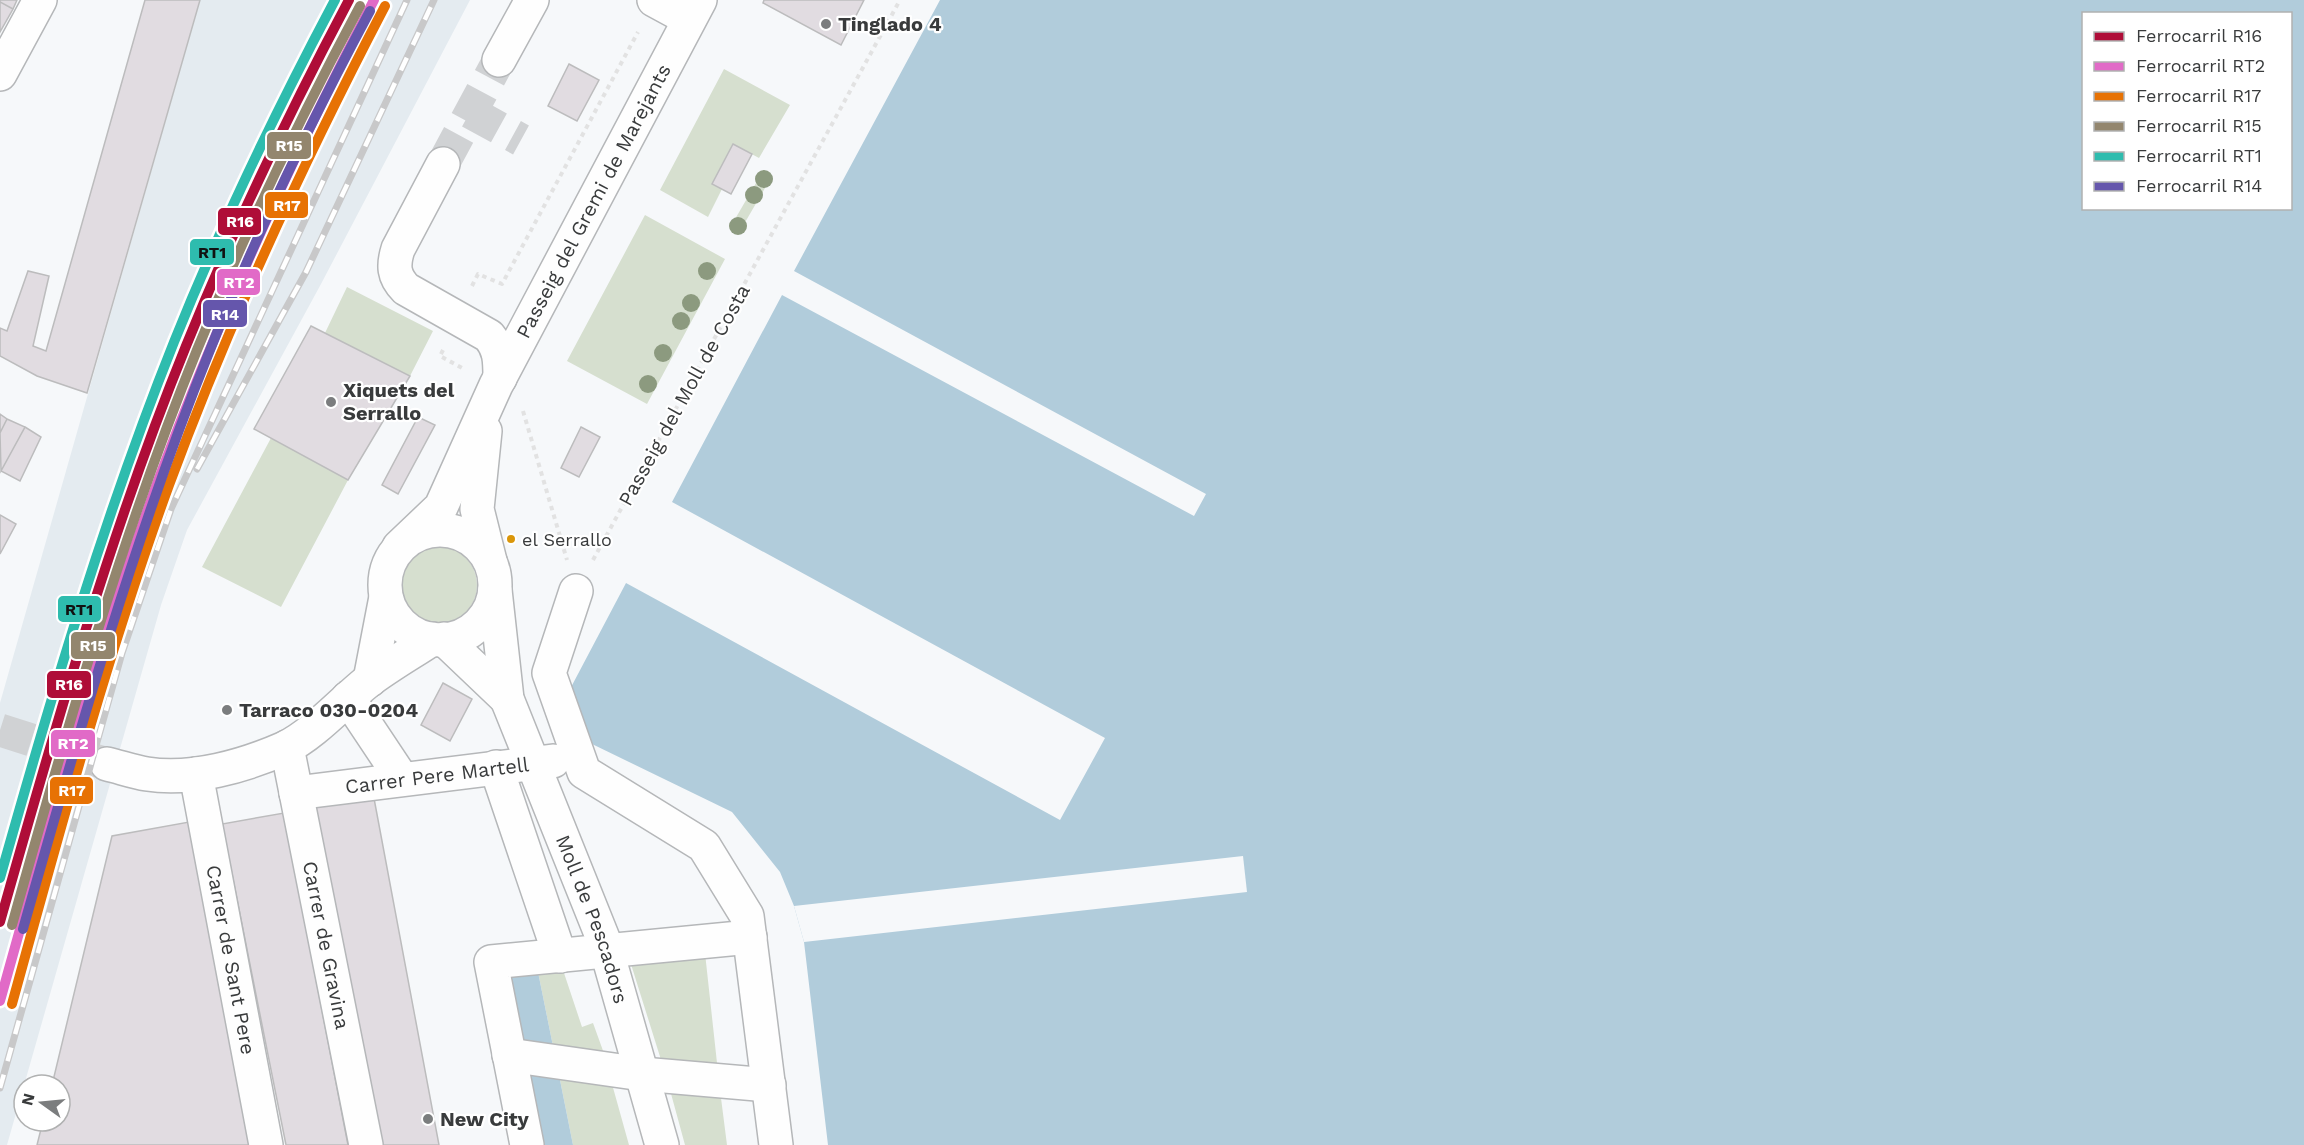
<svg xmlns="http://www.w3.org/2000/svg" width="2304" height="1145" viewBox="0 0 2304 1145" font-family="'Work Sans',sans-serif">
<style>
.built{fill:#e4ebf0}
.green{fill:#d6dfcf}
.water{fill:#b1ccdb;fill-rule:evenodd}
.pier{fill:#f6f8fa}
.building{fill:#e1dce1;stroke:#bcbcbd;stroke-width:1.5}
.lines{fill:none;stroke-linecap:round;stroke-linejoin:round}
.minor-tunnel{stroke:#d0d2d4;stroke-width:33;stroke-dasharray:33 16;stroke-linecap:butt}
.minor-casing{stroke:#b5b7b9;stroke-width:36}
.path{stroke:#e2e2e2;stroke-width:4;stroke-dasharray:4.5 4.5;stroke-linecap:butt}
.minor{stroke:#fefefe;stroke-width:33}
.rail-casing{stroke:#c8c8c9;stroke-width:7}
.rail{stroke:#fff;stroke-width:4.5;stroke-dasharray:14;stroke-linecap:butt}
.rail-1-casing{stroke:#fff;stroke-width:15}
.rail-2-casing{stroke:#fff;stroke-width:15}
.rail-3-casing{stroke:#fff;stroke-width:15}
.rail-4-casing{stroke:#fff;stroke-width:15}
.rail-5-casing{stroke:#fff;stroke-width:15}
.rail-6-casing{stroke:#fff;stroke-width:15}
.rail-1{stroke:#af0d38;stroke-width:10}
.rail-2{stroke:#e16ac7;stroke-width:10}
.rail-3{stroke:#e77204;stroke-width:10}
.rail-4{stroke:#93866e;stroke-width:10}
.rail-5{stroke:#2ebcae;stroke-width:10}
.rail-6{stroke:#6556ac;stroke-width:10}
.tree{fill:#8c9a7f}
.poi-dot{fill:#7b7d7e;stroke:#fff;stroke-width:2}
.bus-dot{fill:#da9609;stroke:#fff;stroke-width:2}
.labels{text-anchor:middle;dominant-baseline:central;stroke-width:4.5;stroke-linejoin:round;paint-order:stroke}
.bus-label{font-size:18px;fill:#393b3c;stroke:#fff;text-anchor:start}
.poi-label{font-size:20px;font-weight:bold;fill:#393b3c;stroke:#fff;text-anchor:start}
.street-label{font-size:20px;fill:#393b3c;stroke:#fff}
.line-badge{stroke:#fff;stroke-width:2}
.badge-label{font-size:16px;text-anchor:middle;font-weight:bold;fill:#fff}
.pale-badge-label{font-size:16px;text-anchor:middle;font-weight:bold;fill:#111}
</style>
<rect width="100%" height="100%" fill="#f6f8fa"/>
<path class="built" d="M200,0H470L321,284L187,530L161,605L7,1145H0V703Z"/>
<path class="green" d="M724,69L790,105L759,158L733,144L712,184L722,189L708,217L660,190Z
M763,171L772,176L740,231L731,226Z
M645,215L725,259L647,404L567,361Z
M347,287L433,331L410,376L325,333Z
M271,438L348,480L281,607L202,567Z
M399 585a39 39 0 1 1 78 0a39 39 0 1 1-78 0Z
M705,953L718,1072L662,1063L630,961Z
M563,970L582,1027L593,1023L606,1059L554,1051L538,972Z
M559,1075L612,1084L629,1145H573Z
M670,1090L721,1098L727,1145H685Z"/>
<path class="water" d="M940,0H2304V1145H828L804,942L794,906L780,872L732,812L592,744L569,691L626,583L1060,820L1105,738L672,502L782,295L1194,516L1206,494L794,271ZM2084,14H2290V208H2084Z
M538,972L554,1051L515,1045L501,975Z
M519,1069L559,1075L573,1145H535Z"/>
<path class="pier" d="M1243,856L1247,892L804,942L794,906Z"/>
<path class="building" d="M0,0H17L13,9L0,2Z
M145,0H200L87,393L37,376L0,356V328L7,331L28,271L49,276L33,346L46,351Z
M764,0H864L841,45L763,3Z
M0,2L13,9L0,32Z
M569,64L599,80L577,121L548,106Z
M733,144L752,154L731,194L712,184Z
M311,326L410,376L348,480L254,429Z
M0,414L7,419L0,433Z
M418,417L435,425L398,494L382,485Z
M7,419L25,427L1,471L0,433Z
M25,427L41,437L20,481L1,471Z
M581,427L600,437L579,477L561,468Z
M0,515L16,524L0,554Z
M443,683L472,699L450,741L421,725Z
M373,793L439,1145H382L313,802Z
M284,813L348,1145H286L222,824Z
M189,822L250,1145H37L43,1121H60V1085H52L112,836Z"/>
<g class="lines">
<path class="minor-tunnel" d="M470,112L521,140
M443,164L499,60
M0,730L107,764"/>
<g class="minor-casing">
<g id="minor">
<path d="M654,0L689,19"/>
<path d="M499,60L532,0"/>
<path d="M0,74L40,0"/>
<path d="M443,164L398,249C393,265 393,276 406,289L489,336C500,349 500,361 500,378"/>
<path d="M485,431L477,509L490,561"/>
<circle cx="440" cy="585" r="55"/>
<path id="s1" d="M399,547L441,507L496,385L700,0"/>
<path id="s2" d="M495,590L507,699L604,941L662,1145"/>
<path d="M576,591L549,673L584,772L704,846L747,916L776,1145"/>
<path d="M444,639L507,699"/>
<path d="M370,680L386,597"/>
<path d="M348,698L402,779"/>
<path id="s3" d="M287,747L366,1145"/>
<path d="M107,764C120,767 134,772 147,774C192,781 244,766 285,748C314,734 342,702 367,682C388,666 411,653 432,639"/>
<path d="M496,767L560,956"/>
<path id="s4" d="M196,774L266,1145"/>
<path id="s5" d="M296,793L553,761"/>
<path d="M509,1055L642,1074L769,1085"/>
<path d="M527,1145L491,962L750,937"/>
</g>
</g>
<path class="path" d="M472,286L478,274L502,284L638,32
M443,350L440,356L464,369
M523,411L567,560
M593,560L900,0"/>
<use href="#minor" class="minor"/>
<g class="rail-casing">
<path id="rail" d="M197,469L306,272L434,0
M0,1088L122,653L171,509L407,0"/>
</g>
<use href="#rail" class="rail"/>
<g class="rail-1-casing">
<path id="rail-1" d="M0,922C55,728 110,533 186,346C234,227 289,113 349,0"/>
</g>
<g class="rail-2-casing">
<path id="rail-2" d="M0,1001C49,826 96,651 158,481C219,316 293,156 374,0"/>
</g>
<g class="rail-3-casing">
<path id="rail-3" d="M12,1004C60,830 107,655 169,485C230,320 304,161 385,6"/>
</g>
<g class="rail-4-casing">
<path id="rail-4" d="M12,925C66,732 121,537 197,350C245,232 300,118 360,6"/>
</g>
<g class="rail-5-casing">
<path id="rail-5" d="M0,878C51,697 104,517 174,342C221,225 276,111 335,0"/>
</g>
<g class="rail-6-casing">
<path id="rail-6" d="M23,929C78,735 133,542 208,355C255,237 310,123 370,11"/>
</g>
<use href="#rail-1" class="rail-1"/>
<use href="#rail-2" class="rail-2"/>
<use href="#rail-3" class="rail-3"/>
<use href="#rail-4" class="rail-4"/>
<use href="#rail-5" class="rail-5"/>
<use href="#rail-6" class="rail-6"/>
</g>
<g class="tree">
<circle cx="764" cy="179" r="9"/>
<circle cx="754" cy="195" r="9"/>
<circle cx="738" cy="226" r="9"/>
<circle cx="707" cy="271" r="9"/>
<circle cx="691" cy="303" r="9"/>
<circle cx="681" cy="321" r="9"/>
<circle cx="663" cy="353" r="9"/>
<circle cx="648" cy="384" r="9"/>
</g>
<g class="poi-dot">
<circle cx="826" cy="24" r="6"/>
<circle cx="331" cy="402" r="6"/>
<circle cx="227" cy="710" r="6"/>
<circle cx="428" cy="1119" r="6"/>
</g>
<circle class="bus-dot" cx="511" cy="539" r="5"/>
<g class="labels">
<g class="bus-label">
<text x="522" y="539">el Serrallo</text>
</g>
<g class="poi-label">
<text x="838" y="24">Tinglado 4</text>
<text x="343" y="390">Xiquets del<tspan x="343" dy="23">Serrallo</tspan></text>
<text x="239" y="710">Tarraco 030-0204</text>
<text x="440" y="1119">New City</text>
</g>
<g class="street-label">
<text stroke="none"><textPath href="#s1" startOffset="400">Passeig del Gremi de Marejants</textPath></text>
<text transform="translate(684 395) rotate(-61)">Passeig del Moll de Costa</text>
<text stroke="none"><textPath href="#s5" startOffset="142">Carrer Pere Martell</textPath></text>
<text stroke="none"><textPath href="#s2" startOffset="346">Moll de Pescadors</textPath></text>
<text stroke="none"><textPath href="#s3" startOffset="202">Carrer de Gravina</textPath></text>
<text stroke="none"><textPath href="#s4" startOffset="189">Carrer de Sant Pere</textPath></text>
</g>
</g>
<g class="line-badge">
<rect x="266" y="131" width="46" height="29" rx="6" fill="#93866e"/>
<rect x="264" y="191" width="45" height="28" rx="6" fill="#e77204"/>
<rect x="217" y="207" width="45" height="29" rx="6" fill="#af0d38"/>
<rect x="189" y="238" width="46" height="28" rx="6" fill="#2ebcae"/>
<rect x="216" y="268" width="45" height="28" rx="6" fill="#e16ac7"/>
<rect x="202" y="299" width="46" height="29" rx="6" fill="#6556ac"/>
<rect x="57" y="595" width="45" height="28" rx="6" fill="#2ebcae"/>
<rect x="70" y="631" width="46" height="29" rx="6" fill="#93866e"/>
<rect x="46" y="670" width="46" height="29" rx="6" fill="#af0d38"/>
<rect x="50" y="729" width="46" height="29" rx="6" fill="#e16ac7"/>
<rect x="49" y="776" width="45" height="29" rx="6" fill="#e77204"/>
</g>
<g class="badge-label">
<text x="289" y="151">R15</text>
<text x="287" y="211">R17</text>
<text x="240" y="227">R16</text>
<text x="239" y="288">RT2</text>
<text x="225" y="320">R14</text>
<text x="93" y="651">R15</text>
<text x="69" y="690">R16</text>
<text x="73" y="749">RT2</text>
<text x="72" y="796">R17</text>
</g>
<g class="pale-badge-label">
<text x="212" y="258">RT1</text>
<text x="79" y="615">RT1</text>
</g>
<rect x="2082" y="12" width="210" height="198" fill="#ffffff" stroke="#b0b1b1" stroke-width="1.5"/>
<rect x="2094" y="32" width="30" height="9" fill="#af0d38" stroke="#b0b1b1" stroke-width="1.5"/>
<text x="2136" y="42" font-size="18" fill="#393b3c">Ferrocarril R16</text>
<rect x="2094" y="62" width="30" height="9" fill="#e16ac7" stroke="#b0b1b1" stroke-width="1.5"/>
<text x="2136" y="72" font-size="18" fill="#393b3c">Ferrocarril RT2</text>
<rect x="2094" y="92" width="30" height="9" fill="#e77204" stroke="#b0b1b1" stroke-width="1.5"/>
<text x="2136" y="102" font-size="18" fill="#393b3c">Ferrocarril R17</text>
<rect x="2094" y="122" width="30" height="9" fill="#93866e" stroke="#b0b1b1" stroke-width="1.5"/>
<text x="2136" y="132" font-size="18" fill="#393b3c">Ferrocarril R15</text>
<rect x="2094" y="152" width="30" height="9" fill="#2ebcae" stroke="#b0b1b1" stroke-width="1.5"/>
<text x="2136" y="162" font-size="18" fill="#393b3c">Ferrocarril RT1</text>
<rect x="2094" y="182" width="30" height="9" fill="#6556ac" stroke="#b0b1b1" stroke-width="1.5"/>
<text x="2136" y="192" font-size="18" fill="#393b3c">Ferrocarril R14</text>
<g transform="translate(42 1103) rotate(285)"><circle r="28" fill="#ffffff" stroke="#b0b1b1" stroke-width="1.5"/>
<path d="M0-4.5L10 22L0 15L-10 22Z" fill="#7b7d7e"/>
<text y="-9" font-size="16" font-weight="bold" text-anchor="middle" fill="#393b3c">N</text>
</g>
</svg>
